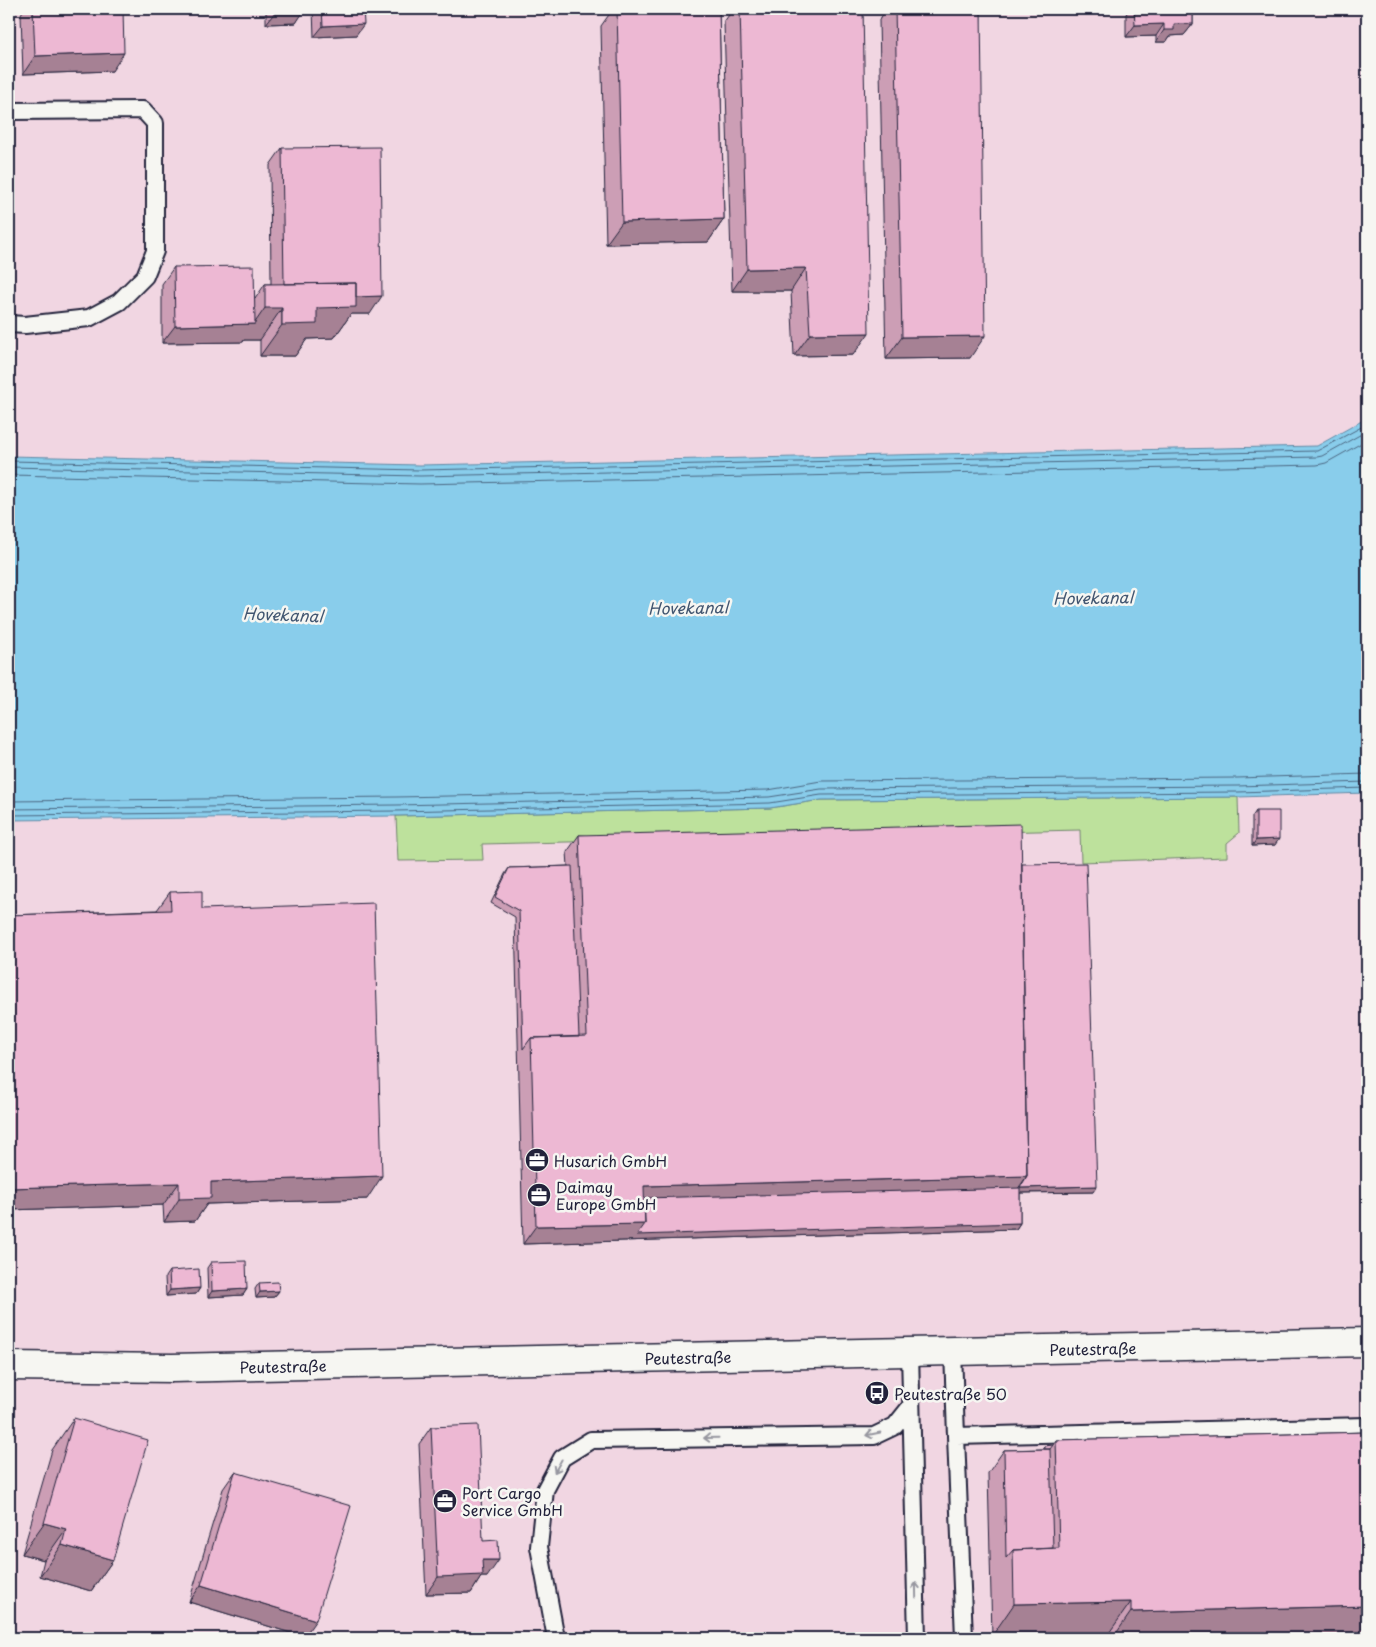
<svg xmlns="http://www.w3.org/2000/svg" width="1376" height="1647" viewBox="0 0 1376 1647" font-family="'Playpen Sans',sans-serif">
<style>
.built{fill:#f1d6e2}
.green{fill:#bde19c;stroke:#70826c}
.water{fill:#89cdeb;stroke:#6089a5}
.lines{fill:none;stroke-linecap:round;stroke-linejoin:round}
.shore{stroke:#4b6681;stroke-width:1}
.service-casing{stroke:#22223b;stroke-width:20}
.tertiary-casing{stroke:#22223b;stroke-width:31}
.service{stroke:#f6f6f2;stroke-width:16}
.tertiary{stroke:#f6f6f2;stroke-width:28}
.wall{fill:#cc9eb5;stroke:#22223b}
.shaded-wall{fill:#a68194;stroke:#22223b}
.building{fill:#edb8d3;stroke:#22223b}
.oneway{stroke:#9797a0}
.labels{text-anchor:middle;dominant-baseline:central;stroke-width:5;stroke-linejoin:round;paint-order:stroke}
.poi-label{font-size:15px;fill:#22223b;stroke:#f6f6f2;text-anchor:start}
.street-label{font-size:15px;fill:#22223b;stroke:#f6f6f2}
.water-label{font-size:16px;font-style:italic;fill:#415570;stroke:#f6f6f2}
</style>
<rect width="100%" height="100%" fill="#f3e3e9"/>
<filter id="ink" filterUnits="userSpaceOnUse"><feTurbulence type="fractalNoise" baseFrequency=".02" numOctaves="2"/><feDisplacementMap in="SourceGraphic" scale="10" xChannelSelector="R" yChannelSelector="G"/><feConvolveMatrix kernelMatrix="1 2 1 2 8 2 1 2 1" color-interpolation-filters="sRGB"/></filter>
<g filter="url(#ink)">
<path class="built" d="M9,9H1367V418L1317,446L420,465L9,456Z
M1367,793V1638H9V820L396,816L398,861L483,860L482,844L1080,830L1082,862L1227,857V843L1239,833L1238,797Z"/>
<path class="green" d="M1238,797L1239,833L1227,843V857L1081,862L1080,830L482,844L483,860L398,861L396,816L770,808L821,800Z"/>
<path class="water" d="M1367,418V793L1238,797L821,800L770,808L396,816L9,820V456L420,465L1317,446Z"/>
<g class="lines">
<path class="shore" d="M9,461L420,470L1317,451L1367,424
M9,467L420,476L1317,457L1322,456L1367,431
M9,475L420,484L1317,465L1326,463L1367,440
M9,801L396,797L768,790L821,781L1237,778L1367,774
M9,809L396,805L769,797L821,789L1237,786L1367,782
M9,815L396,811L770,803L821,795L1238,792L1367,788"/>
<g class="service-casing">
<path id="service" d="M9,111L143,110L155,123V251L145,276L119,302L89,318L25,325L9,324
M953,1351L956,1436L1367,1426
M910,1352L917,1638
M956,1436L964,1638
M556,1638L539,1547L545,1490L562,1458L591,1440L874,1436L895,1426L911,1406"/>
</g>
<g class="tertiary-casing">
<g id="tertiary">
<path id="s1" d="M9,1366L172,1368L1367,1342"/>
</g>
</g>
<use href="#service" class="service"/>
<use href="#tertiary" class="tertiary"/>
</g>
<path class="wall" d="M24,9H123L112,71L23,74L21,14Z
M266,9H304L296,23L266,24Z
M313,9H363L356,35L314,37Z
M613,9H719L724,219L708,242L606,244L601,26Z
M733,9H863L853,355L794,356L791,291H732L724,22Z
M887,9H981L970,358L886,359L879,20Z
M1130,9H1193V24L1184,35L1170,36L1166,42H1156V36L1126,37V14Z
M282,148L370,314H351L334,338L307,339L295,356H260V340H244L243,342L162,343V284L174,267L255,299L265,284H271L270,165Z
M1256,811L1275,845L1252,846V817Z
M579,835L1022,864L1093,1192L1020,1193V1223L1016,1229L523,1244L515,917L491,903L505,874L509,868L568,866L567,852Z
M170,892L202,909L367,1199L207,1204L195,1221L164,1222L163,1205L9,1210V915L157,910Z
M211,1262L247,1289L243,1295L208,1297L207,1268Z
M169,1271L200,1288L196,1294L166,1296L165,1277Z
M259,1283L279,1291L274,1297L256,1298L255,1289Z
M74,1418L113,1560L91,1591L40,1576L44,1560L22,1554L52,1450Z
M431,1427L483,1541L487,1577H481L471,1593L426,1594L419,1444Z
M1367,1432V1637L1308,1638H1109V1633L992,1636L988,1473L1004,1450L1042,1449L1044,1446L1053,1445L1056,1440Z
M235,1472L304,1637L189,1602L223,1489Z"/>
<path class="shaded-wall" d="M304,11L296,23L266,24L275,12Z
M364,24L356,35L314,37L323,26Z
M1164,24L1156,36L1126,37L1135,25Z
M1174,24H1193L1184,35L1170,36L1166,42H1156L1164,30Z
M124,53L112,71L23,74L35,56Z
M724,219L708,242L606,244L622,222Z
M806,268L791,291H732L747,269Z
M382,296L370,314H351L334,338L307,339L295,356H260L282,325V308L260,340H244L243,342L162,343L175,326L254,324L265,308L284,298Z
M869,333L853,355L794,356L810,334Z
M985,336L970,358L886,359L902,337Z
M1279,839L1275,845L1252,846L1256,840Z
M382,1176L367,1199L207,1204L195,1221L164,1222L179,1199L211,1182Z
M1027,1176L1015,1193L636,1204L644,1186Z
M179,1183L163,1205L9,1210V1188Z
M1097,1186L1093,1192L1015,1193L1020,1188Z
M1020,1223L1016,1229L523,1244L536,1226L645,1224Z
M200,1288L196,1294L166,1296L170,1290Z
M247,1289L243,1295L208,1297L212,1291Z
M279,1291L274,1297L256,1298L260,1292Z
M44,1523L66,1529L44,1560L22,1554Z
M62,1545L113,1560L91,1591L40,1576Z
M482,1560H499L487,1577H481L471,1593L426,1594L438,1577Z
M201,1585L316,1620L304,1637L189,1602Z
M1131,1602L1109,1633L992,1636L1014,1604Z
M1367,1606V1637L1308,1638H1113L1131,1612Z"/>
<path class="building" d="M33,9H123L124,53L35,56Z
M274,9H304V11L275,12Z
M322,9H363L364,24L323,26Z
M617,9H719L724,219L622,222Z
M740,9H863L869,333L810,334L806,268L747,269Z
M895,9H981L985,336L902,337Z
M1134,9H1193V24H1174V30H1164V24L1135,25Z
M380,147L382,296L356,297V283L284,284L282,148Z
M254,266L255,324L175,326L174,267Z
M356,283V307L317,308V324L282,325V308H265V284Z
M1256,811H1279V839L1256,840Z
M1021,824L1027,1176L644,1186L645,1224L536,1226L531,1038L587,1036L579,835Z
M1086,863L1097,1186L1020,1188L1027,1176L1022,864Z
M572,866L579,1037L531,1038L523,1049L519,911L495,897L509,868Z
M202,891V909L374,903L382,1176L211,1182V1198L179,1199V1183L9,1188V915L171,910L170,892Z
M1020,1188V1223L637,1235L645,1224L644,1198Z
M246,1261L247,1289L212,1291L211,1262Z
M199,1269L200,1288L170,1290L169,1271Z
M278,1282L279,1291L260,1292L259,1283Z
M74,1418L148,1440L113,1560L62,1545L66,1529L44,1523Z
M478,1425L483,1541L498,1540L499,1560H482L483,1575L438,1577L431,1427Z
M1367,1432V1606L1131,1612V1602L1014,1604L1013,1550L1059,1548L1056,1440Z
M1053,1445L1050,1449H1044V1446Z
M1050,1449L1053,1548L1013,1550L1006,1558L1004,1450Z
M235,1472L351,1506L316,1620L201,1585Z"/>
<defs><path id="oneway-shaft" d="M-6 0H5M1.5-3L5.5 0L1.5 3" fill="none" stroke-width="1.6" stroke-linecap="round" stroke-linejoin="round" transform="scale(1.25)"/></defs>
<g class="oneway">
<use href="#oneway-shaft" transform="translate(873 1434) rotate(168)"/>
<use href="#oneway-shaft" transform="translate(711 1438) rotate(179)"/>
<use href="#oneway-shaft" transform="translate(558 1466) rotate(119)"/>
<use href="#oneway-shaft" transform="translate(916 1590) rotate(-91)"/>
</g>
</g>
<defs>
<g id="office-disc" transform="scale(1.25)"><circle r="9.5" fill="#22223b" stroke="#f6f6f2"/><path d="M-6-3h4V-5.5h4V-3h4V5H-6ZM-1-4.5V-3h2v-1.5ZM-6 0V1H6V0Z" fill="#fff"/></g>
<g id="bus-disc" transform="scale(1.25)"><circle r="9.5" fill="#22223b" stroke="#f6f6f2"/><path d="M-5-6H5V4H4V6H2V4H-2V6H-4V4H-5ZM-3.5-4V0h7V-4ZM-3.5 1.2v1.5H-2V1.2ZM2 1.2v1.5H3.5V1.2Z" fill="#fff"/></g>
</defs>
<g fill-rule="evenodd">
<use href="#office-disc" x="537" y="1160"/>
<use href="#office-disc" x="539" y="1195"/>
<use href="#bus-disc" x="877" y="1393"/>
<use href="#office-disc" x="445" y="1501"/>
</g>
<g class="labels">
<g class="poi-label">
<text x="554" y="1160">Husarich GmbH</text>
<text x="556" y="1186">Daimay<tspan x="556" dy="17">Europe GmbH</tspan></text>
<text x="894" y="1393">Peutestraße 50</text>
<text x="462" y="1492">Port Cargo<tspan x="462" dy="17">Service GmbH</tspan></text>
</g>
<g class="street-label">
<text stroke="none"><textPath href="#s1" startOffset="1084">Peutestraße</textPath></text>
<text stroke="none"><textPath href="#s1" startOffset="679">Peutestraße</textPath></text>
<text stroke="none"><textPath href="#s1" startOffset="274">Peutestraße</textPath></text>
</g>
<g class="water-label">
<text transform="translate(1093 597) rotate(-1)">Hovekanal</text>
<text transform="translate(688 607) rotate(-1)">Hovekanal</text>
<text transform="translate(283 614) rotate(2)">Hovekanal</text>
</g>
</g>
<rect width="1376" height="1647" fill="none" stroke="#f6f6f2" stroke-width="30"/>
<rect x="15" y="15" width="1346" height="1617" fill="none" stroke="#22223b" stroke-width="2" filter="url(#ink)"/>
</svg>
